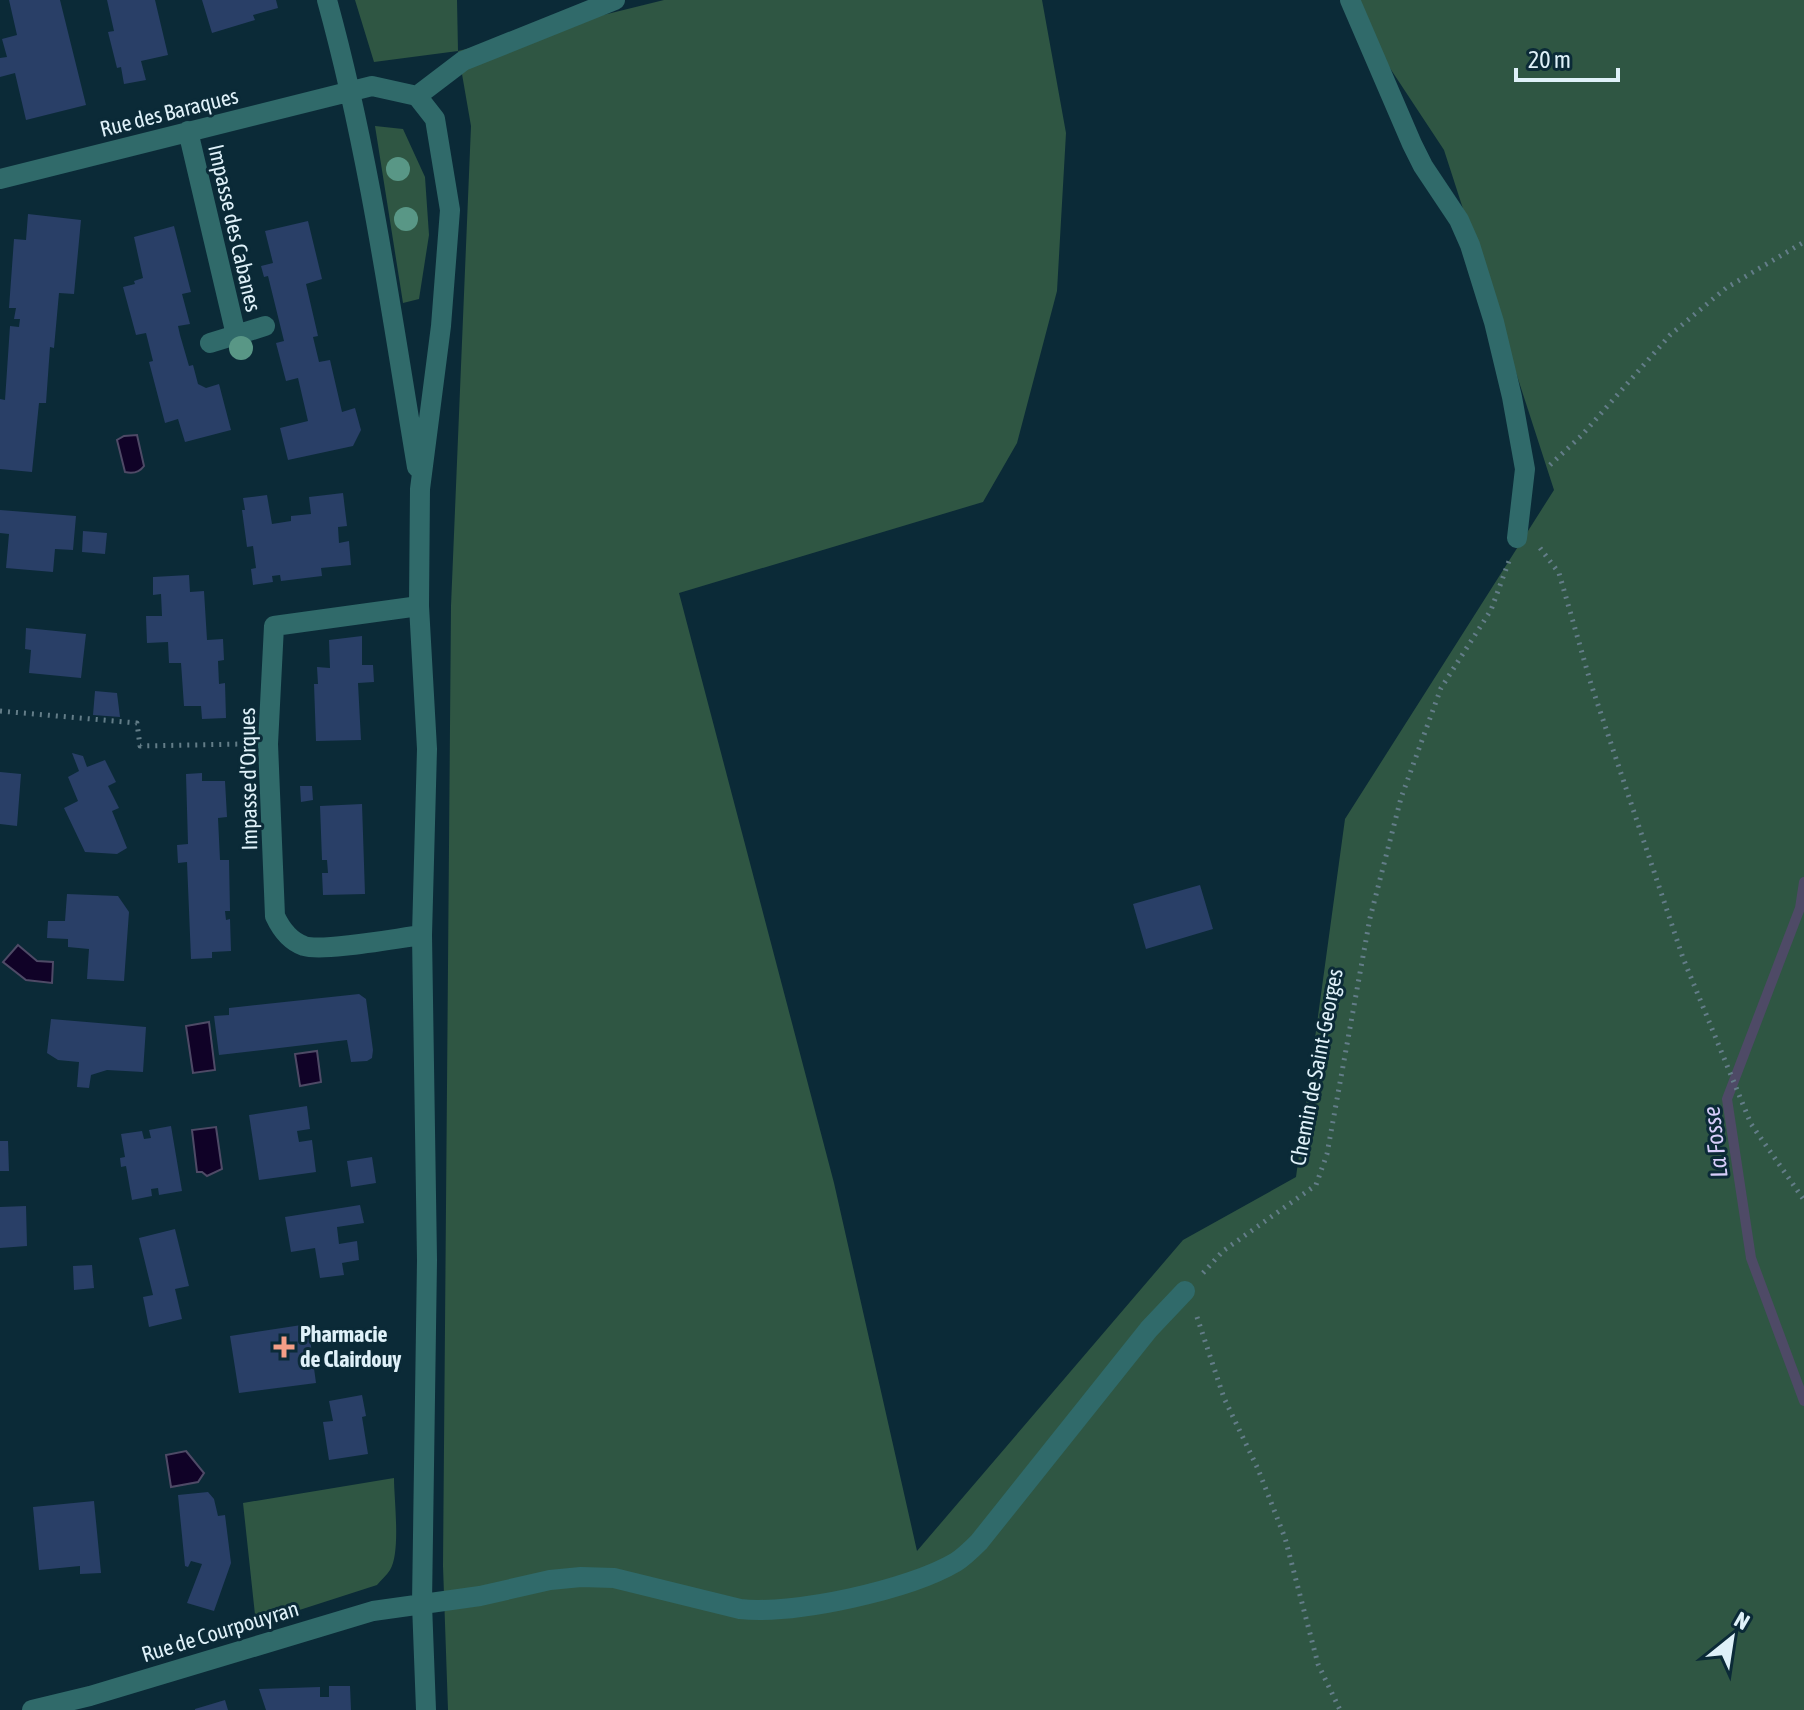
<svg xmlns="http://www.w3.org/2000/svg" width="1804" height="1710" viewBox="0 0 1804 1710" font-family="'Asap Condensed',sans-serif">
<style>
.green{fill:#2f5643}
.water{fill:#100227;stroke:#4e4a66;stroke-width:2}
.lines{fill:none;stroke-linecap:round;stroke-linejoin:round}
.stream{stroke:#4e4a66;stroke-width:10}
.building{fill:#293f67}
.path{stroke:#637d88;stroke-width:5;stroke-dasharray:2 6;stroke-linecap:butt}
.minor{stroke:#306a6a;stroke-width:20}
.tree{fill:#599786}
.poi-dot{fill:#f49e87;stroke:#0b2a37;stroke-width:3}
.labels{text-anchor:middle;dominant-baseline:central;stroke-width:6;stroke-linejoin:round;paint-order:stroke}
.street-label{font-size:22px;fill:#dff1f9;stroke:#0b2a37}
.poi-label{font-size:22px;font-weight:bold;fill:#dff1f9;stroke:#0b2a37;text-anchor:start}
.water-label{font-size:24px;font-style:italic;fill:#d7cdfa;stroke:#0b2a37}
</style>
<rect width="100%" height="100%" fill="#0b2a37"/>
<path class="green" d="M355,0H457L458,51L664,0H1042L1066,133L1057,291L1017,443L983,502L679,593L834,1183L917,1551L1183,1240L1296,1177L1345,819L1554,490L1444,150L1345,0H1804V1710H448L443,1566L451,606L471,126L458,51L374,62Z
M375,126L403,129L425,177L429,235L419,299L403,303Z
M394,1478C394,1500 401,1552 390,1570C387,1575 381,1580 377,1585L256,1624L243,1503Z"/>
<path class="water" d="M137,435L144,466C139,473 133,474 125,472L117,440L124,436Z
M18,945L37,961L53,962L52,983L26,980L3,962Z
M209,1022L215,1070L193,1073L186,1026Z
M317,1051L321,1082L300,1086L295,1054Z
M216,1127L222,1169L207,1176L202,1172H197L192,1130Z
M186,1451L204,1473L198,1482L171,1487L166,1455Z"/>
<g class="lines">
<path class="stream" d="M1804,882L1800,908L1727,1099L1751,1258L1804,1401"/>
</g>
<path class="building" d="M9,0H60L86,105L26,120L15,73L0,77V58L7,57L2,39L17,35Z
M107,0H155L168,55L141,61L146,80L124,84L121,67L117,68L108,32L114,31Z
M202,0H276L278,8L253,15L255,20L212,33Z
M28,214L81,220L74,294L59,293L54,348L50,347L46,403H39L32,472L0,469V399L5,400L10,326L19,327L20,319H14L16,308H9L14,239L26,240Z
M308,221L322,279L306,284L318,336L313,337L319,362L330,360L342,412L355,408L361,430L353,446L288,460L280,428L308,421L298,378L286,381L276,343L284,341L268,276L264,277L261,266L273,263L265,231Z
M174,226L191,292L182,294L190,324L178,326L180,335L189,366L193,365L198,384L206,388L219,384L231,430L185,442L178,419L165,423L149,362L153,361L146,333L136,335L123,287L135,284L134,281L143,278L134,237Z
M343,493L347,526L338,527L339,543L349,541L351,565L321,568L322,576L281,581L280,575L272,576L273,582L253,585L251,569L256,568L253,546L247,547L242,510H245L243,498L267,495L272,524L291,521V516L311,514L309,497Z
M0,510L76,516L73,550L55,549L53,572L6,568L9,534L0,533Z
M83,531L107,533L105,554L82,552Z
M189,575L190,592L204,591L207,640L223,639L224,660L218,661L219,684L225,683L226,718L202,719L201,706H184L181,663H169L168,642L147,643L146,616H162L161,594L153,595V577Z
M26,628L86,634L81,678L29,673L31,650L25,649Z
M362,636V665H373L374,682L358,683L361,740L316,741L314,684H318L317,667L330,668L329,640Z
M95,691L117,693L120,717L93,715Z
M72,753L83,756L87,767L105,760L116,782L108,786L119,808L112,811L127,848L117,854L85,852L64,808L78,801L68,777L79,771Z
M0,772L21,774L17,826L0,824Z
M202,773V781H225L227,817L218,818L220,860H229L230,911H225L226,920L230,919L231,951L212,952V958L191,959L187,862L178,863L177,845L188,844L186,774Z
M300,786H312L313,800L301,802Z
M362,804L365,894L323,895L322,873H328L327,860H322L320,806Z
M1200,885L1213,929L1146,949L1133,904Z
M67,894L118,896L129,912L124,981L87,979L89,949L68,947V939L47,938L48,921H65Z
M359,994L366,999L373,1050L372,1058L367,1061L351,1062L347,1040L219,1055L214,1016L229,1015V1008Z
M51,1019L146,1027L143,1072L107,1070L91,1075L89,1088L77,1087L79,1062L58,1060L47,1053Z
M307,1106L310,1129L297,1131L299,1142L312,1140L316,1172L259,1180L249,1115Z
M171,1126L182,1191L159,1195L158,1188L151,1189L152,1196L132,1200L126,1166L121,1167L120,1158L125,1157L121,1134L142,1131L144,1139L151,1138L149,1130Z
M0,1141H8L9,1171H0Z
M372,1157L376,1183L351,1187L347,1161Z
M360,1205L364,1223L337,1227L339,1244L357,1241L359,1260L342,1263L344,1275L320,1278L315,1248L291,1252L285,1217Z
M26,1206L27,1246L0,1248V1207Z
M175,1229L189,1286L175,1289L182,1319L149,1327L143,1297L153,1295L139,1238Z
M92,1265L94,1288L74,1290L73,1266Z
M308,1324L316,1383L239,1393L230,1336Z
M362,1395L366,1416L362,1417L368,1454L329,1460L323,1422L333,1421L329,1401Z
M208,1492L214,1499L218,1516L225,1515L231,1563L214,1611L187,1603L202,1564L191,1561L188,1567L185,1566L178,1495Z
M94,1501L101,1573L80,1574V1566L39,1570L33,1507Z
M329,1686H350L351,1710H266L259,1689L320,1687V1697H329Z
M225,1700L228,1710H195V1709Z"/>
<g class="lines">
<path class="path" d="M1550,465L1582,435L1670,335L1726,288L1804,242
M1540,548L1559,573L1591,684L1683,958L1751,1124L1804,1200
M0,711L137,723L140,746L243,744
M1203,1273L1223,1251L1316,1185L1327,1154L1370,918L1401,798L1441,688L1491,610L1509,561
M1197,1317L1224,1398L1258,1469L1285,1538L1318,1664L1340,1710"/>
<path class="minor" d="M327,0C369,152 391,311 417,467
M1350,0L1412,144L1423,166L1459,220L1470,245L1494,322L1512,397L1525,469L1517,538
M417,96L463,61L615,0
M188,131L236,335L265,326
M0,179L372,86L417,96L435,119L450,210L441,326L420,489L419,606L427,749L422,935L427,1260L422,1604L426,1710
M210,343L236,335
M419,606L274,626L268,744L275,916C281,929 290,941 304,946C324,952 397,938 422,935
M32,1710L90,1696L373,1611L480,1596L550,1580L581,1577L614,1578L740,1609C794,1615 909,1590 956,1562C964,1557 972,1549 979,1542L1149,1329L1185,1291"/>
</g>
<g class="tree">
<circle cx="398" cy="169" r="12"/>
<circle cx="406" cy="219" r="12"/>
<circle cx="241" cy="348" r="12"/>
</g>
<path class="poi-dot" d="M280 1335h8v8h8v8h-8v8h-8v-8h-8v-8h8z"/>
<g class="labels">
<g class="street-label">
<text transform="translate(169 112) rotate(-14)">Rue des Baraques</text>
<text transform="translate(235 228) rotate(77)">Impasse des Cabanes</text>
<text transform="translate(248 779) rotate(-91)">Impasse d'Orques</text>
<text transform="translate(1316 1067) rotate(-79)">Chemin de Saint-Georges</text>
<text transform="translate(220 1631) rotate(-17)">Rue de Courpouyran</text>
</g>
<g class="poi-label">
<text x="300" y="1334">Pharmacie<tspan x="300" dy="25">de Clairdouy</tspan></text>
</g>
<g class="water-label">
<text transform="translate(1715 1142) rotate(-97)">La Fosse</text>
</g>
</g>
<g transform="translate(1732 1638) rotate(30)" stroke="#0b2a37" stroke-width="6" paint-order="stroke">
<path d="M0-6L14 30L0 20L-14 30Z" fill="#dff1f9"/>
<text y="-12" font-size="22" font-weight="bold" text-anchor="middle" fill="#dff1f9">N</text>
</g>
<path d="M1516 68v12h102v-12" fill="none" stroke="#dff1f9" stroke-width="4"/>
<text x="1528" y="68" font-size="24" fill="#dff1f9" stroke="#0b2a37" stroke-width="6" paint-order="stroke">20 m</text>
</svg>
